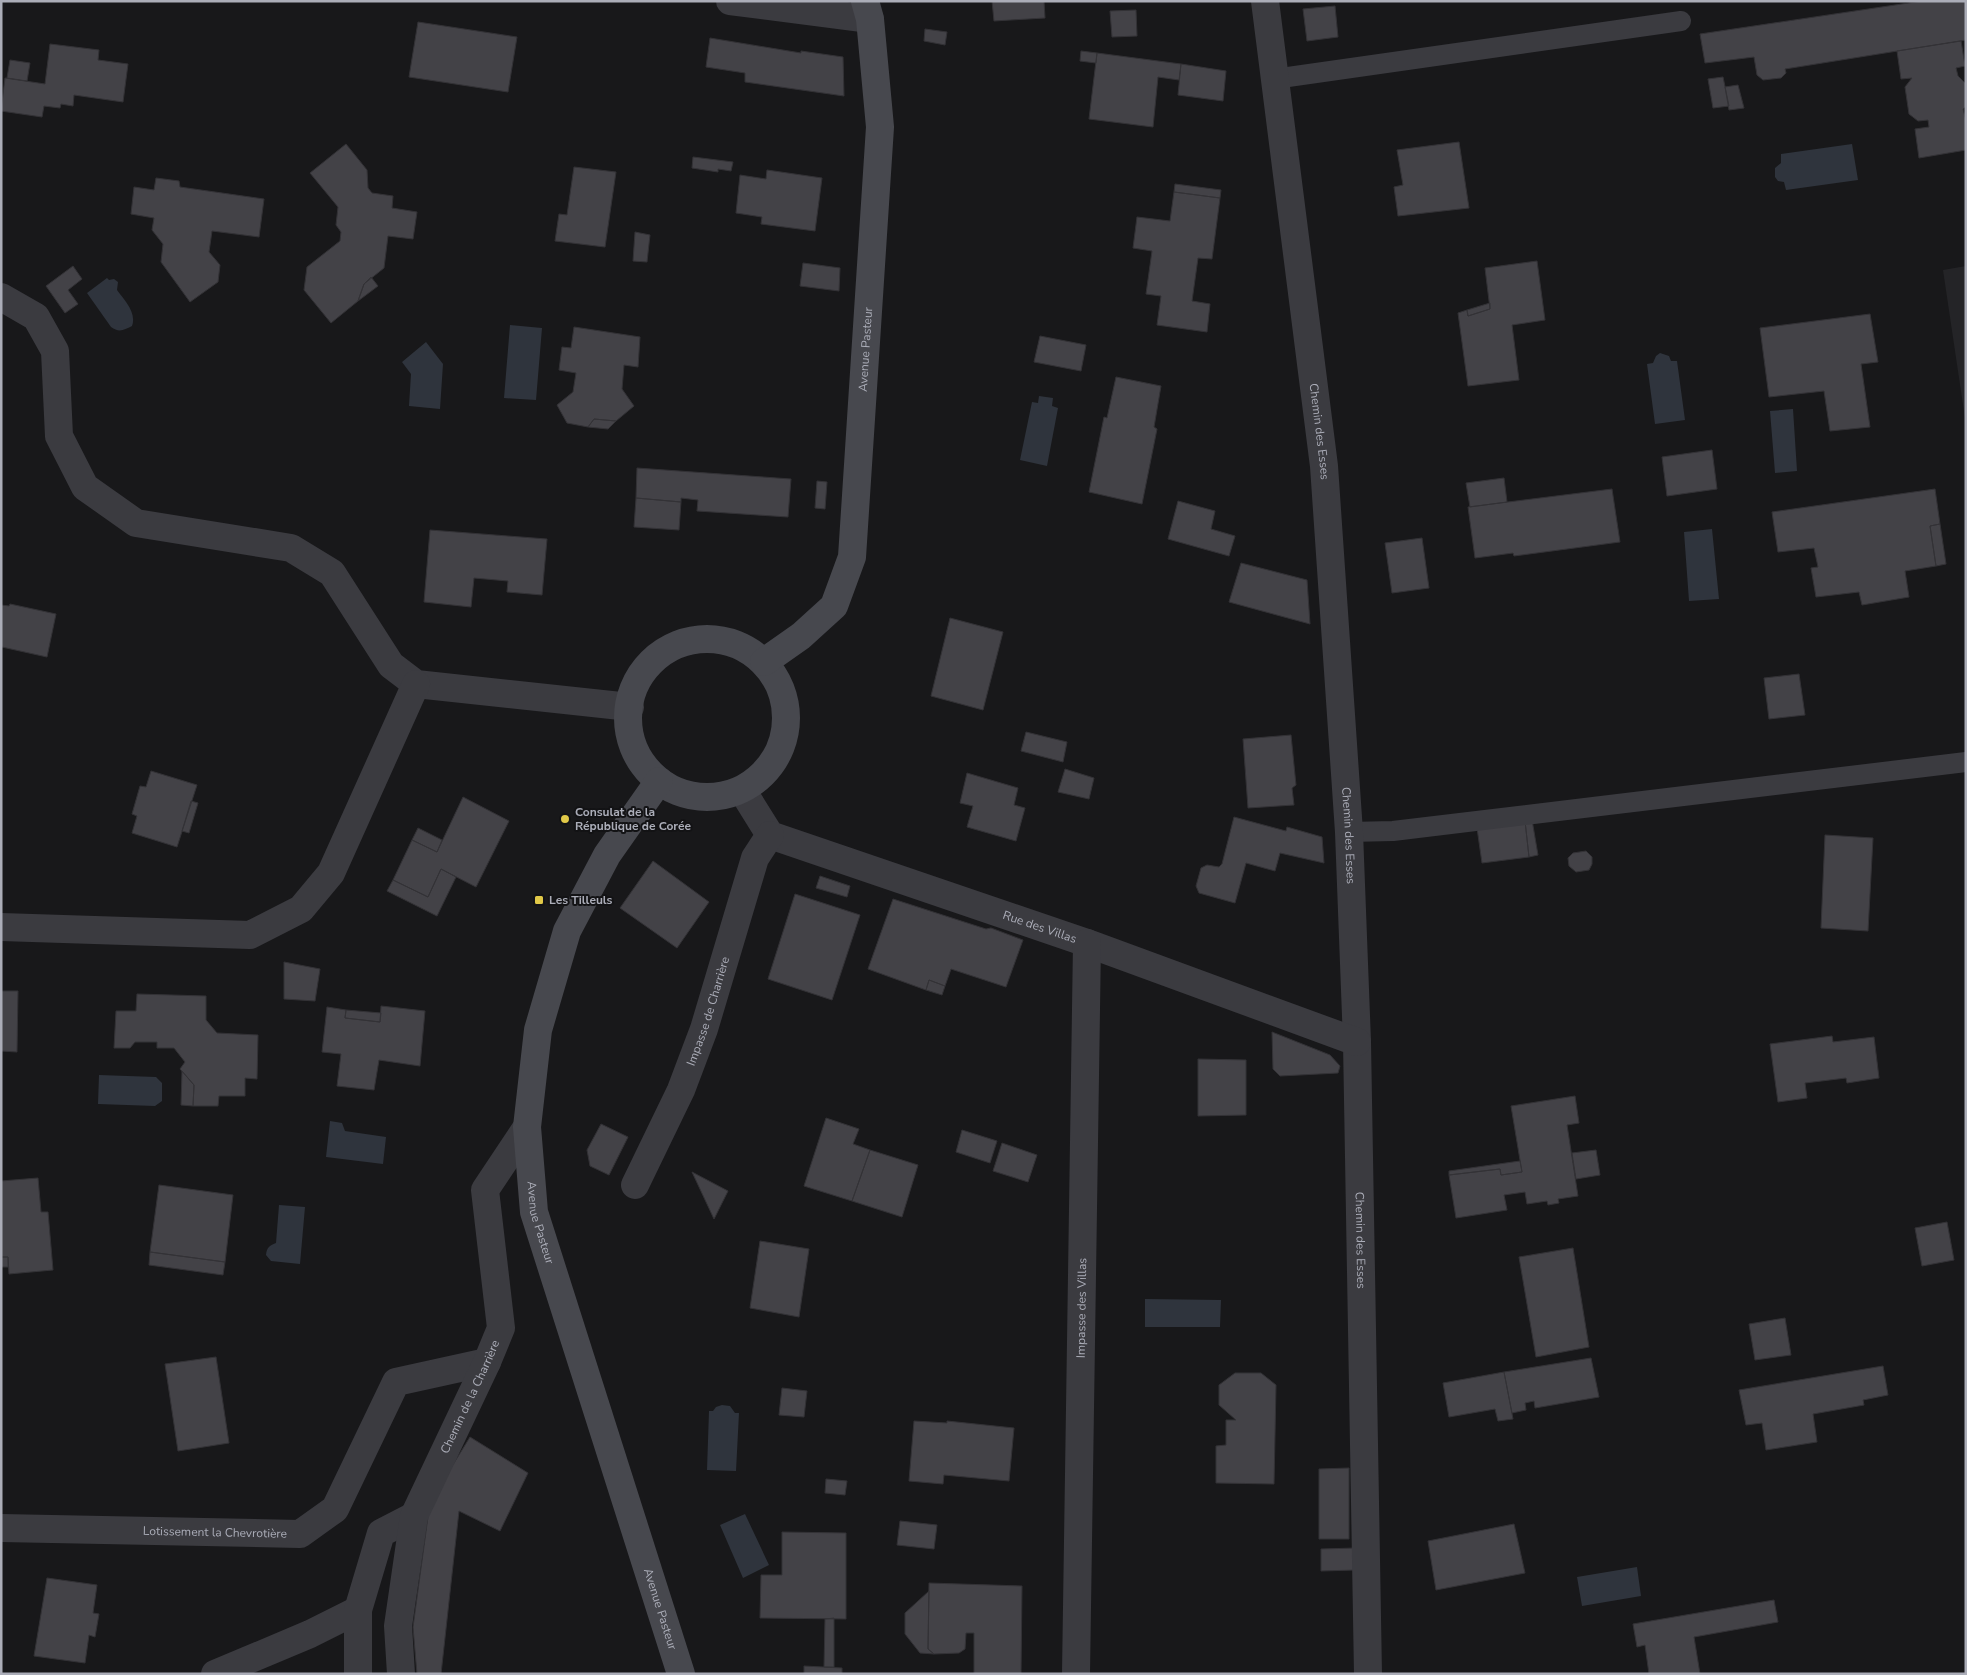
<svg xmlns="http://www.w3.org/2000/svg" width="1967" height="1675" viewBox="0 0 1967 1675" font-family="'Nunito Sans',sans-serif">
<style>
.built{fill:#242427}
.water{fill:#2f343d}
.building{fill:#434247;stroke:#333236}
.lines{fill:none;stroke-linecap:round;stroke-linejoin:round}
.service{stroke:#3b3b40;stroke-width:20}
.minor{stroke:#3b3b40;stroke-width:28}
.secondary{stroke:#47484e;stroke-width:28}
.poi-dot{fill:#e1c948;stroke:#131315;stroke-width:2}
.labels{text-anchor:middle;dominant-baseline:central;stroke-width:4;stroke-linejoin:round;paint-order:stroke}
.street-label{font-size:12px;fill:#abadb8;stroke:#131315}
.poi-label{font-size:12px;font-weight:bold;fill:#abadb8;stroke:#131315;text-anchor:start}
</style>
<rect width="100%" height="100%" fill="#18181a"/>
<path class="built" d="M1966,266V425L1943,270Z"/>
<path class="water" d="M1852,144L1858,180L1786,190L1784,182L1778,181L1775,177V168L1781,163V154Z
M107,278L109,280L114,279L118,282L117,290C124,300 137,312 132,326C124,330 119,333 111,327L87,293Z
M510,325L542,328L536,400L504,398Z
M426,342L443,364L440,409L409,406L411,374L402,362Z
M1660,353L1669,356L1671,361H1677L1685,420L1655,424L1647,364L1653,363L1656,356Z
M1039,396L1053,398L1052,406L1058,408L1047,466L1020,460L1032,402L1038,403Z
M1793,409L1797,471L1775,473L1770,411Z
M1712,529L1719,599L1689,601L1684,532Z
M99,1075L156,1077L162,1083V1101L155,1106L98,1104Z
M330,1121L342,1123L345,1131L386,1137L383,1164L326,1157Z
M279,1205L305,1207L300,1264L271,1261L266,1255C267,1247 269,1246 276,1243Z
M1145,1299L1221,1300L1220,1327H1145Z
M722,1405L730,1406L735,1413H739L736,1471L707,1470L709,1411H713L716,1407Z
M745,1514L769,1565L743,1578L720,1525Z
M1637,1567L1641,1596L1582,1606L1577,1577Z"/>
<path class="building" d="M992,1H1044L1045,18L994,21Z
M1922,1H1966V40L1785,69L1786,73L1781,78L1763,80L1757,75L1754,57L1705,63L1700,34Z
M1335,6L1338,37L1307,41L1303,9Z
M1136,10L1137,36L1112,37L1110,11Z
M418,22L517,37L508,92L409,77Z
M925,29L947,32L945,45L924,41Z
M710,38L801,53V51L843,57L844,96L745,82V73L706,67Z
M1961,41L1965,66L1956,68L1958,76L1966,84V106L1963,109L1966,121V150L1919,158L1915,129L1929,127L1928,120L1918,121L1909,114L1905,87L1912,78L1901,79L1897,51Z
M50,44L99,50L98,60L128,64L123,102L74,95L73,106L61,104L60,108L44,106L42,117L1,111L5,78L45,84Z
M1081,51L1097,53L1096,63L1080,61Z
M1097,53L1181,64L1179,80L1158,77L1153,127L1089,119Z
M10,60L30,63L27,81L7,78Z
M1181,64L1226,71L1223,101L1178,95Z
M1723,77L1729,106L1713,108L1708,79Z
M1738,85L1744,108L1729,110L1725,87Z
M1459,142L1469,208L1398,216L1394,187L1403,185L1397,150Z
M346,144L367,170L368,188L372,193L393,196L392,208L417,212L413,239L388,236L384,268L364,284L358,301L331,323L304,290L307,267L340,241L341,232L336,225L338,207L310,173Z
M693,157L733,162L731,171L718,169V172L692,168Z
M574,167L616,172L605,247L555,241L559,214L567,215Z
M767,170L822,178L815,231L761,224L762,217L736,213L740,175L766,179Z
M156,178L179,181L180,187L264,199L259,237L212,231L209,252L220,265L218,282L190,302L161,262L163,244L152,230L154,218L131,214L134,187L154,190Z
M1175,184L1221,190L1220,198L1174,192Z
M1174,192L1220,198L1212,259L1198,258L1192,301L1210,304L1207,332L1157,325L1161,296L1146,294L1152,251L1133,248L1137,217L1170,221Z
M635,232L650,235L647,262L633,261Z
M1537,261L1545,320L1512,325L1519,380L1468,386L1458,313L1467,310L1468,316L1490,309L1485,268Z
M803,263L840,268L839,291L800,286Z
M73,266L82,279L68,290L78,304L65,313L46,286Z
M371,277L378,286L358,301L364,284Z
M1490,303V309L1468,316L1467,310Z
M1870,314L1878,362L1861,364L1870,427L1830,431L1824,391L1769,397L1760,328Z
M574,327L640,337L638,367L624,365L622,389L634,406L616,421L594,419L588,427L567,423L557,405L573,392L576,373L559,370L562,347L571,348Z
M1040,336L1086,345L1081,371L1034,362Z
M1116,377L1161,386L1154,427L1157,429L1142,504L1089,492L1104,417L1107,418Z
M594,419L616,421L608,429L588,427Z
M1712,450L1717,489L1667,496L1662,457Z
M637,468L791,479L788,517L697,511L698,500L681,498V502L636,498Z
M1504,478L1507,502L1470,507L1466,483Z
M817,481L827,482L825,509L815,508Z
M1612,489L1620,542L1514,556L1513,553L1475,558L1468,507Z
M1935,489L1940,524L1930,526L1936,566L1905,571L1909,597L1862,605L1859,592L1816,597L1811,568L1818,567L1814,548L1778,552L1772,512Z
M636,498L681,502L679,530L634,527Z
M1178,501L1215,511L1211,529L1235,536L1229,556L1168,539Z
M1940,524L1946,564L1936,566L1930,526Z
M430,530L547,539L542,595L507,592L508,581L474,578L471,607L424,602Z
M1422,538L1429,588L1392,593L1385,543Z
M1241,563L1307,580L1310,624L1229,602Z
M10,604L56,614L47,657L2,647L1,649V605L9,606Z
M950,618L1003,632L983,710L931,696Z
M1799,674L1805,715L1769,719L1764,678Z
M1026,732L1067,742L1063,762L1021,751Z
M1291,735L1296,785L1292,788L1294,805L1248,808L1243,739Z
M1065,769L1094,778L1089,799L1058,792Z
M151,771L197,785L177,847L132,833L137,816L132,814L140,786L146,787Z
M967,773L1018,788L1014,805L1025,808L1016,841L967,827L973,806L960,803Z
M463,797L509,821L476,887L441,869L428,897L393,880L412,840L437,852Z
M191,801L198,803L189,833L182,831Z
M1234,817L1286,831L1287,827L1322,837L1324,863L1280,853L1275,871L1246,863L1235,903L1199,893L1196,886L1201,868L1207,865L1219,867L1222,864Z
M1532,820L1538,855L1529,857L1525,821Z
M1525,821L1529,857L1482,863L1477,828Z
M418,828L442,840L437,852L412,840Z
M1825,835L1873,838L1868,931L1821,928Z
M1586,851L1592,857V864L1589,870L1576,872L1569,866L1568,858L1573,853Z
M653,861L709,902L677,948L620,908Z
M441,869L456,877L437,916L387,891L393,880L428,897Z
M820,876L850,886L847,897L816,888Z
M795,894L860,915L832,1000L768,979Z
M893,899L986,929L991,928L1023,940L1006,987L951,969L945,986L929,980L926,990L868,969Z
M284,962L320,969L315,1001L284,999Z
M929,980L945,986L942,995L926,990Z
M1,991H18L17,1052L1,1051Z
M137,994L206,996V1020L217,1033L258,1035L257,1079L245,1078V1096H219L218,1106H193L194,1085L180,1069L185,1062L174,1048H157V1042H135L130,1048H114L116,1011H136Z
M381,1006L425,1011L420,1066L379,1060L374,1090L337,1086L341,1054L322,1052L327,1007L346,1010L345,1018L380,1022Z
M346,1010L381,1013L380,1022L345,1018Z
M1272,1032L1330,1055L1340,1066L1338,1073L1280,1076L1273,1069Z
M1832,1036L1833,1042L1874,1037L1879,1078L1847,1083L1846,1078L1805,1083L1807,1098L1778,1102L1770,1044Z
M1198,1059L1246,1060V1115L1198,1116Z
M182,1071L194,1085L193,1106L181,1105Z
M1575,1096L1579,1123L1567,1125L1578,1196L1558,1199L1559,1203L1548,1205L1547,1201L1527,1204L1525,1192L1504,1195L1507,1210L1456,1218L1449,1175L1500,1169L1501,1175L1522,1172L1511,1106Z
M826,1118L859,1129L853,1144L870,1150L852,1201L804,1186Z
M601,1124L628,1137L609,1175L590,1166L587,1150Z
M962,1130L997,1141L990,1163L956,1152Z
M1002,1143L1037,1155L1028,1182L993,1171Z
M870,1150L918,1165L902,1217L852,1201Z
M1596,1150L1600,1175L1576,1179L1572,1153Z
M1520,1161L1522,1172L1501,1175L1500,1169L1449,1175V1171Z
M692,1172L728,1191L714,1219Z
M38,1178L41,1212H48L53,1270L9,1274L8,1257H1V1181Z
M159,1185L233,1195L225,1262L150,1252Z
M1947,1222L1954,1260L1922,1266L1915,1228Z
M760,1241L809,1249L799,1317L750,1308Z
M1573,1248L1589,1347L1536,1357L1519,1257Z
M150,1252L225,1262L223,1275L149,1265Z
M1,1257H8V1267H1Z
M1785,1318L1791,1355L1755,1360L1749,1324Z
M216,1357L229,1443L178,1451L165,1364Z
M1591,1358L1599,1397L1535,1408L1534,1401L1525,1403L1526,1410L1512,1413L1504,1372Z
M1883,1366L1888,1395L1863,1400L1864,1405L1813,1414L1817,1442L1766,1450L1762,1423L1746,1425L1739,1390Z
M1504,1372L1513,1419L1498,1421L1495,1409L1449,1417L1443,1383Z
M1235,1373H1261L1276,1385L1274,1484L1216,1483V1446L1226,1445V1420H1236L1219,1405V1385Z
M782,1388L807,1391L804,1417L779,1415Z
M914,1421L947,1423V1421L1014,1428L1009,1481L944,1475L943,1484L909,1481Z
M470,1437L528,1473L500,1531L459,1511L441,1674H417L413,1627L430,1502Z
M1349,1468V1539H1319V1469Z
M826,1479L847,1481L845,1495L825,1493Z
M900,1521L937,1525L934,1549L897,1545Z
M1514,1524L1525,1573L1436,1590L1428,1541Z
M782,1532L846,1533V1619L760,1618L761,1575H782Z
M1356,1548L1355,1570L1321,1571V1549Z
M47,1578L97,1585L93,1613L99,1614L95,1637L89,1635L85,1663L34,1656Z
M929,1583L1022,1586L1021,1674H974V1633H966L965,1649L959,1653L934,1654L928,1649Z
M929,1591L928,1649L934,1654L920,1653L905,1634V1613Z
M1774,1600L1778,1622L1694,1637L1700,1674H1649L1645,1645L1637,1647L1633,1624Z
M834,1618V1667H824L825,1619Z
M804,1666L842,1668V1674H804Z"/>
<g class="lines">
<path class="service" d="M1274,79L1681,21
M1349,832L1393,831L1966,762"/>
<g class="minor">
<path d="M730,1L870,19"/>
<path id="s1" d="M1265,1L1324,466L1349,832L1357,1042L1368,1674"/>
<path d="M1,297L36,317L55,351L59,436L85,487L136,523L291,548L332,573L391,665L416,684L630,707"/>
<path id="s2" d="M742,790L770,835L1087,943L1357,1042"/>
<path d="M1,927L250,935L301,909L331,873L416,684"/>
<path id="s3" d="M635,1185L681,1090L704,1029L755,858L770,835"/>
<path id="s4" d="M1,1528L300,1534L335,1509L396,1382L487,1362"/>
<path d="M215,1674L310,1634L358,1610"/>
<path d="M358,1674V1610L381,1533L414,1516"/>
<path id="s5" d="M401,1674L398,1626L414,1516L487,1362L501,1328L485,1190L527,1127"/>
<path id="s6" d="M1076,1674L1087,943"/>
</g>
<g class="secondary">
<circle cx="707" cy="718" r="79"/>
<path id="s7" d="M764,662L801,636L834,606L852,557L880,127L870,19L865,1"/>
<path id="s8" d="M659,781L607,855L567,931L538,1030L527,1127L534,1212L681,1674"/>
</g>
</g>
<g class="poi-dot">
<circle cx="565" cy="819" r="5"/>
<rect x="534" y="895" width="10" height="10" rx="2.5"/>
</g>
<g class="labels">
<g class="street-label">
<text stroke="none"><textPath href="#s7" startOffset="350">Avenue Pasteur</textPath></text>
<text stroke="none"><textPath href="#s1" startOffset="434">Chemin des Esses</textPath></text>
<text stroke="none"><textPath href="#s1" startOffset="839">Chemin des Esses</textPath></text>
<text stroke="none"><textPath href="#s2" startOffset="338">Rue des Villas</textPath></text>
<text stroke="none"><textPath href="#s3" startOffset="189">Impasse de Charrière</textPath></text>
<text stroke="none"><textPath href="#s8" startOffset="474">Avenue Pasteur</textPath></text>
<text stroke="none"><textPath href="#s1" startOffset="1244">Chemin des Esses</textPath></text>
<text stroke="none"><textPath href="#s6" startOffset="366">Impasse des Villas</textPath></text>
<text stroke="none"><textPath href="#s5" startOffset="291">Chemin de la Charrière</textPath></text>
<text stroke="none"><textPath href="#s4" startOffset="214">Lotissement la Chevrotière</textPath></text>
<text stroke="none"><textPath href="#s8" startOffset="879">Avenue Pasteur</textPath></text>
</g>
<g class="poi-label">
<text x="575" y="812">Consulat de la<tspan x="575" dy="14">République de Corée</tspan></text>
<text x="549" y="900">Les Tilleuls</text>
</g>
</g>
<rect width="1967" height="1675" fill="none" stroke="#abadb8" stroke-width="5"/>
</svg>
